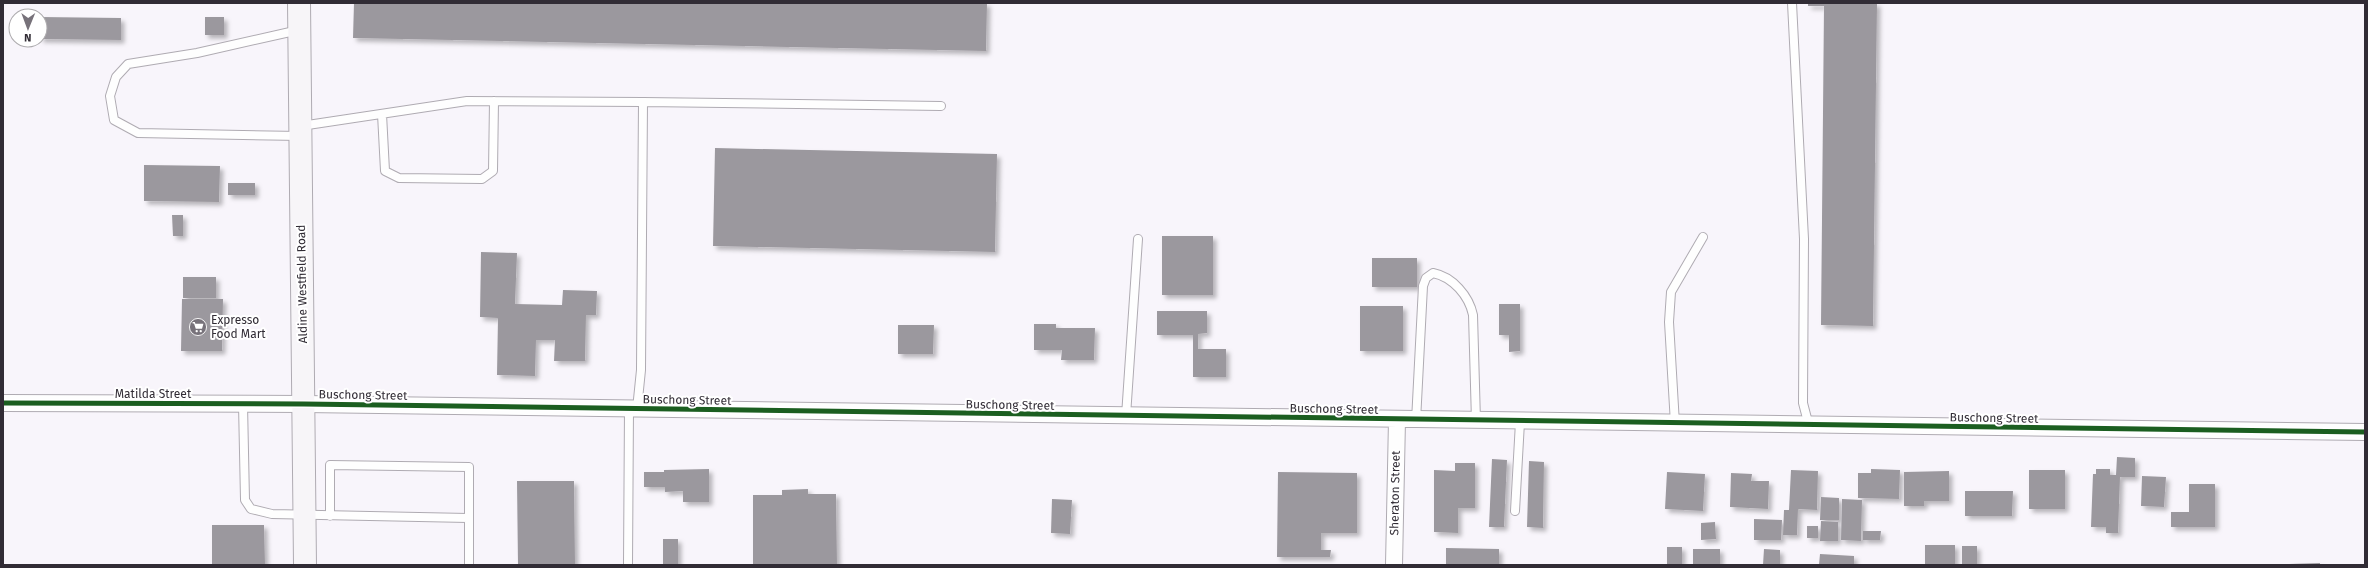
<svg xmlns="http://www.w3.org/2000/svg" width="2368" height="568" viewBox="0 0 2368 568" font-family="'Fira Sans',sans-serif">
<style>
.building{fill:#9b989e;filter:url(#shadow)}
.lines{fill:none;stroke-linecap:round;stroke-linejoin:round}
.service-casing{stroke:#afabb2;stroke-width:10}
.minor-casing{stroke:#afabb2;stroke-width:18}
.secondary-casing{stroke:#afabb2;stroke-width:24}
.service{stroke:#fefefe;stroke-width:8}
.minor{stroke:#fefefe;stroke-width:16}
.secondary{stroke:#f7f5f8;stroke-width:22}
.cycleway-casing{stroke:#fff;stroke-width:8}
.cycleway{stroke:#1b5e20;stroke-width:5}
.labels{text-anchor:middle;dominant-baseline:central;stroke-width:4;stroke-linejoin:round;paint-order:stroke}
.street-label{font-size:12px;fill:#312c35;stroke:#fff}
.poi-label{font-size:12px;fill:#312c35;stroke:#fff;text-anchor:start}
</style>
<defs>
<filter id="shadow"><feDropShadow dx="3.5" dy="3.5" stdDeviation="2" flood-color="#0004"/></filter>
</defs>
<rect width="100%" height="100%" fill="#f8f5fb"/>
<path class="building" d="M354,3H987L986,51L353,38Z
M1808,3H1877L1873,326L1821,325L1824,6H1808Z
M40,17L121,18V40L40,39Z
M205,17H224V35H205Z
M715,148L997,154L995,252L713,246Z
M144,165L220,166L219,202L144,201Z
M228,183H255V195H228Z
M172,215H183V236H173Z
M1162,236H1213V295H1162Z
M481,252L517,253L515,304L562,305L563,290L597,291L596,315H586L585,361H554L555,340H536L535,376L497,375L498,318L480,317Z
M1372,258H1417V287H1372Z
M183,277H216V298H183Z
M182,299H223L222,351H181Z
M1499,304H1520V351L1509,352V335H1499Z
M1360,306H1403V351H1360Z
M1157,311H1207V333L1198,334V349H1226V377H1193V335H1157Z
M1034,324H1056V328H1095L1094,360H1061L1062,350H1034Z
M898,325H934L933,354H898Z
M2117,457L2135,458V477H2120L2118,533H2106V527H2091L2093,474H2096V469H2110V475H2116Z
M1492,459L1507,460L1504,527H1489Z
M1529,461L1544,462L1543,528L1527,527Z
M1455,463H1475V508H1458V533L1434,532V470L1455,471Z
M709,469V502H683V491L665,492V487H644V472H664V470Z
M1871,469L1900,470L1899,499L1858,498V473H1871Z
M1791,470L1818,471L1817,510L1798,509L1797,535H1783L1784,510H1789Z
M2029,470H2065V509H2029Z
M1949,471V501H1924V506H1904V472Z
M1278,472L1357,473V533H1321V550H1331L1330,557H1277Z
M1667,472L1705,474L1703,511L1665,509Z
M1731,473L1752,474L1751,481H1769L1768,509L1730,507Z
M2142,476L2166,477L2164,507L2141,506Z
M517,481H574L575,565H518Z
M2189,484H2215V527H2171V512H2189Z
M808,489V494H836L837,565H753V495H782V490Z
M1965,491H2013L2012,516H1965Z
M1821,497L1839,498V520H1820Z
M1052,499L1072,500L1070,534L1051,533Z
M1842,499L1862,500L1861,541L1841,540Z
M1754,519L1782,520L1781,540H1754Z
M1821,521L1838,522V541H1820Z
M1715,522L1716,539L1701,540V523Z
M212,525H264L265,565H212Z
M1807,526H1818V538H1807Z
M1863,531H1881L1880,540H1863Z
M663,539H678V565H663Z
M1925,545H1955V565H1925Z
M1962,546H1977V565H1962Z
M1667,547H1682V565H1667Z
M1446,548L1499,549V565L1446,564Z
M1693,549H1720V565H1693Z
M1764,549L1780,550V565H1763Z
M1820,554L1854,556V565H1819Z
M2320,563V565H2289V564Z"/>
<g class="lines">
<g class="service-casing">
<path id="service" d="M1792,3L1804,239L1803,403L1809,426
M299,30L197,53L128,64L116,77L110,96L114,120L138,133L300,136
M643,102L941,106
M382,114L385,171L399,178L482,179L493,171L494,101
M301,126L467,101L643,102L641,370L637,409
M243,404L245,500L251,509L272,514L468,518
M1126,416L1138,239
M1416,421L1423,286L1426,278L1433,273C1453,277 1469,296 1473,315L1476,421
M1675,424L1669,322L1671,292L1703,237
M1515,511L1520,422
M330,516V465L469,467V565
M628,565L629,409"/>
</g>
<g class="minor-casing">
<path id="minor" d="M3,403L304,404L2365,432
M1394,565L1397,420"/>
</g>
<g class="secondary-casing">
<path id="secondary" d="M299,3L305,565"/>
</g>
<use href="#service" class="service"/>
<use href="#minor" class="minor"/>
<use href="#secondary" class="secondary"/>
<g class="cycleway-casing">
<path id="cycleway" d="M3,403L304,404L2365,432"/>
</g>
<use href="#cycleway" class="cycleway"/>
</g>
<defs>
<g id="supermarket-disc" transform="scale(0.9)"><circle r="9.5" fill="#77727a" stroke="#fff"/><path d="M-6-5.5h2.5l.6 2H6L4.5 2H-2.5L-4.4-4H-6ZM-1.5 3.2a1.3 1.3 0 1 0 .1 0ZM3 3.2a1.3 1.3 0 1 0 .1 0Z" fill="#fff"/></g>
</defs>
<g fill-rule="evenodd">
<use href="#supermarket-disc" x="198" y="327"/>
</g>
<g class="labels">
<g class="street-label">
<text transform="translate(302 284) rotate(-91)">Aldine Westfield Road</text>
<text x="153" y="394">Matilda Street</text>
<text transform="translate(363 395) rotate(1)">Buschong Street</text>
<text transform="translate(687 400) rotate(1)">Buschong Street</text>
<text transform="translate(1010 405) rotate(1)">Buschong Street</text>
<text transform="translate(1334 409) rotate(1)">Buschong Street</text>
<text transform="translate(1994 418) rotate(1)">Buschong Street</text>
<text transform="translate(1395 493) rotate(-89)">Sheraton Street</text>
</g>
<g class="poi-label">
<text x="211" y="320">Expresso<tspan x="211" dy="14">Food Mart</tspan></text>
</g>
</g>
<rect width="2368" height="568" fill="none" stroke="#312c35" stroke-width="8"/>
<g transform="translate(28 28) rotate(181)"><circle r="19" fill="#ffffff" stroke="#adabae"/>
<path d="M0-3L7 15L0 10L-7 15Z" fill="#77727a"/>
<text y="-6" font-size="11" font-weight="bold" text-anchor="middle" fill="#312c35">N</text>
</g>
</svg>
